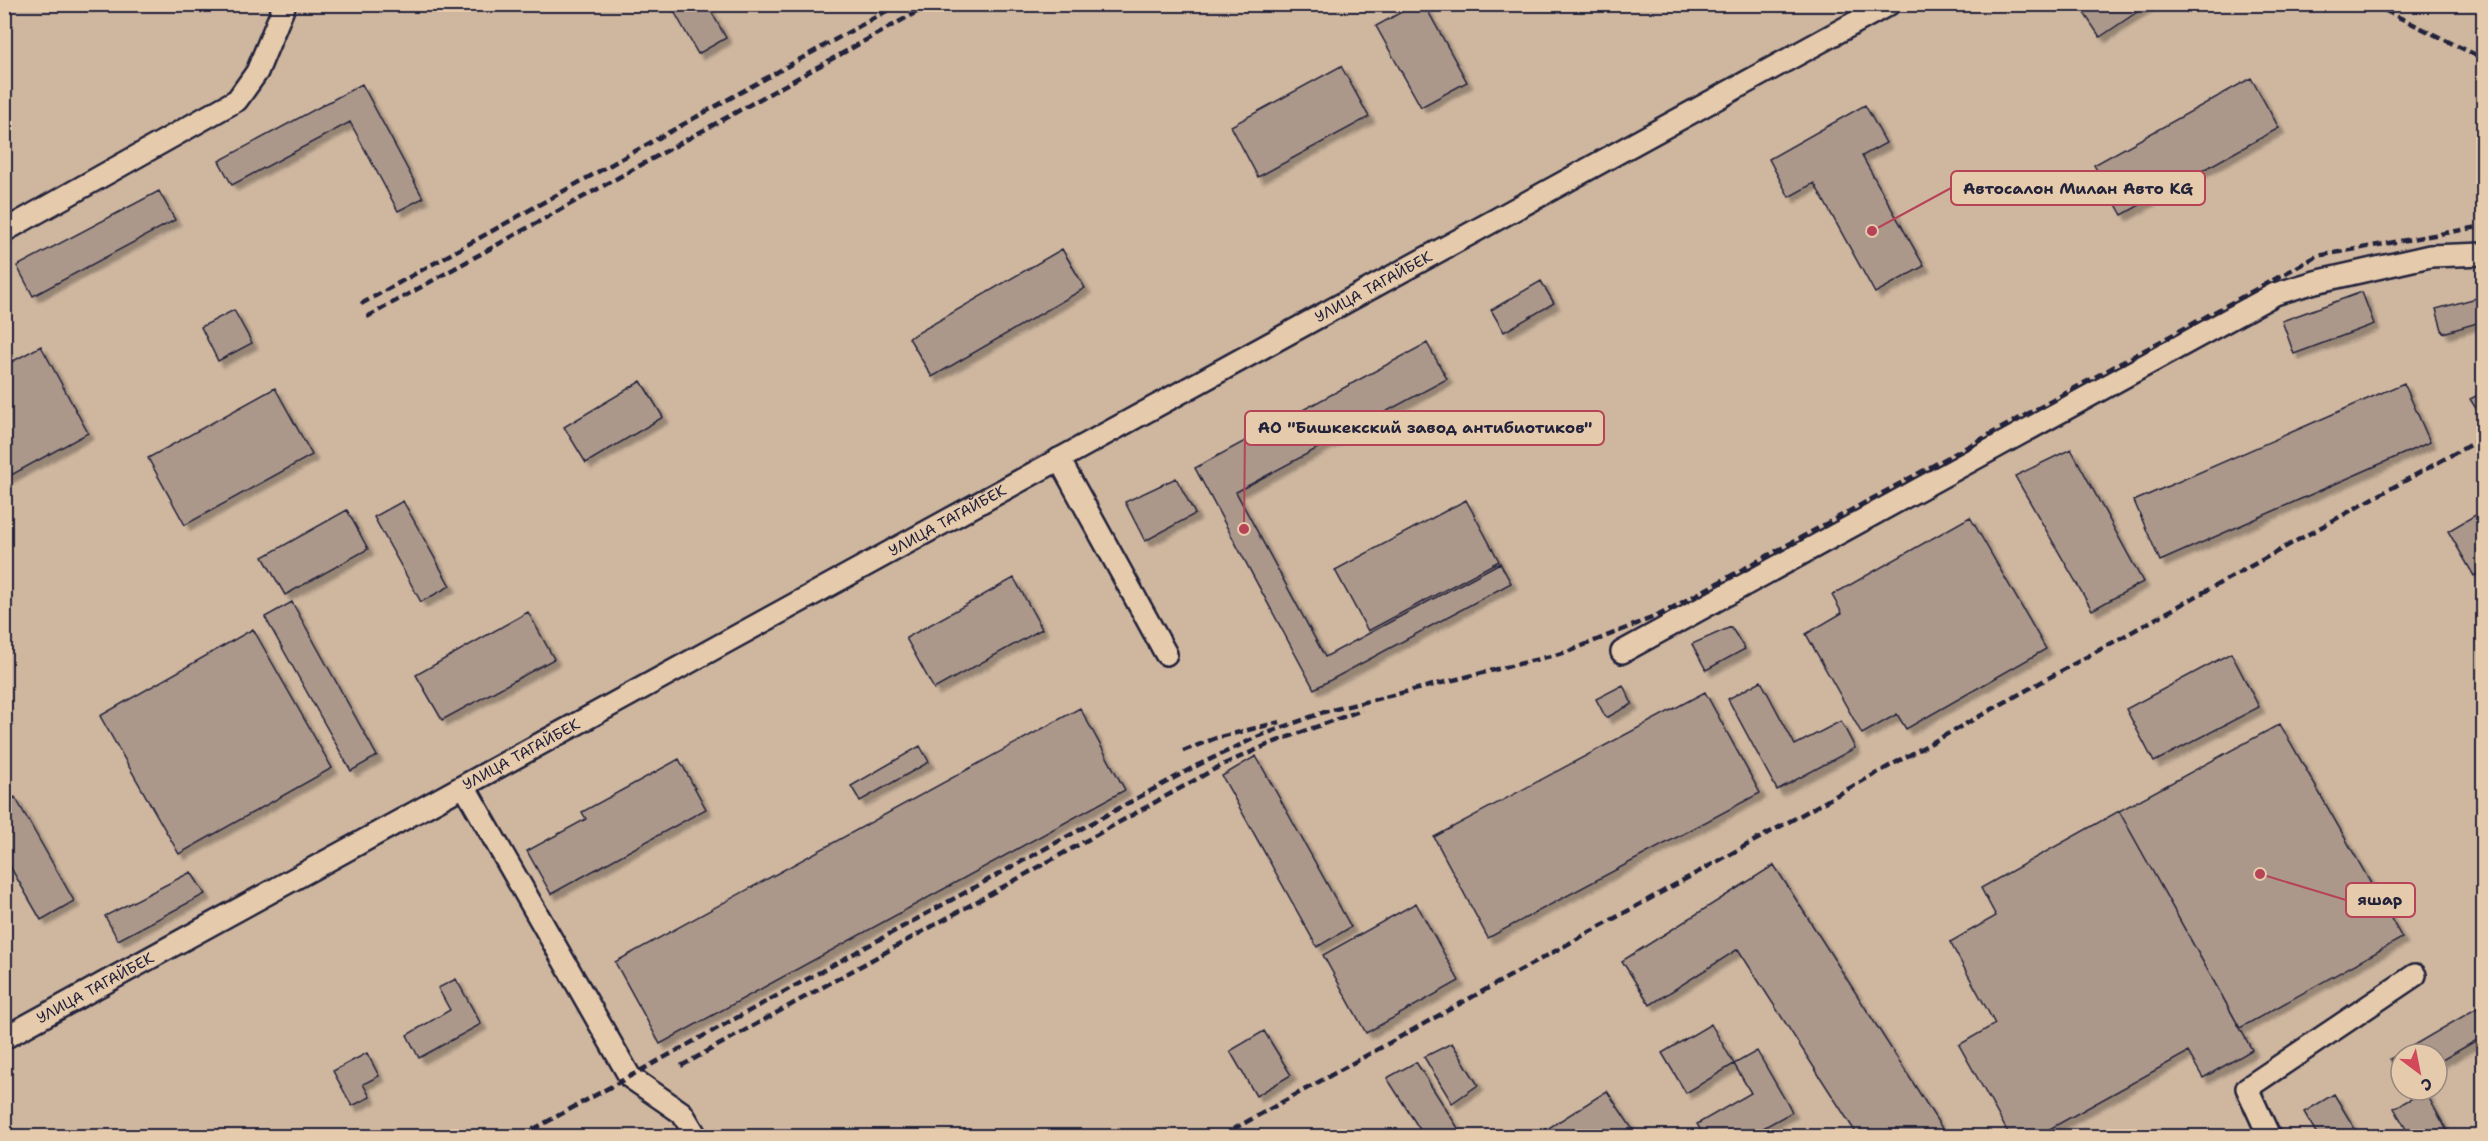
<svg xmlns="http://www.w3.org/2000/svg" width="2488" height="1141" viewBox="0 0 2488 1141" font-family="'Shantell Sans',sans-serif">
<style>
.built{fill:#ceb69f;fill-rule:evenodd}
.building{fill:#ac988b;stroke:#22223b;stroke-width:1.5;filter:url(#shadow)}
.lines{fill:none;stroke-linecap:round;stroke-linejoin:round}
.minor-casing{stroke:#22223b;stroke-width:26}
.minor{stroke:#e5caac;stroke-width:21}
.rail{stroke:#22223b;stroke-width:4.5;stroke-dasharray:9 4.5;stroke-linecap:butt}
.labels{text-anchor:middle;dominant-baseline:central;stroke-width:4.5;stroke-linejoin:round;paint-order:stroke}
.street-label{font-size:15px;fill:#22223b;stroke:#e5caac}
.leader{fill:none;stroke:#b74356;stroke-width:2}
.callout-dot{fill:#b74356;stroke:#e5caac;stroke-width:2}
.callout{fill:#e5caac;stroke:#b74356;stroke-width:2}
.callout-label{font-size:16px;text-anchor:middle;font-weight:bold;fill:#22223b}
</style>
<defs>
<filter id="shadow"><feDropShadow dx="5.5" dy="5.5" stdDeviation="1.5" flood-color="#0004"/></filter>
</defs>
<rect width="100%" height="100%" fill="#ddc3a7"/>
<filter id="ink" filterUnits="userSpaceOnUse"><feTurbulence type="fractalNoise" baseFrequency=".0167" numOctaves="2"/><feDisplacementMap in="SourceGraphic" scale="12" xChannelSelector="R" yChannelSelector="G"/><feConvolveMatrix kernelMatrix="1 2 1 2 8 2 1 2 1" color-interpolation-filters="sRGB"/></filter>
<g filter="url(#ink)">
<path class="built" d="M5,5H2483V1136H5ZM2401,1054H2437V1090H2401Z"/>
<path class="building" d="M670,4H707L726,38L698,54Z
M1416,4H1424L1467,82L1421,107L1376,26Z
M2078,4H2149L2100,37Z
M1341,66L1369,117L1258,177L1231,126Z
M2251,78L2279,128L2122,215L2094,165Z
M362,84L423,198L398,211L350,122L232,185L219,161Z
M1865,105L1886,143L1862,156L1924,266L1875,293L1814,183L1789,197L1769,159Z
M159,191L175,220L33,296L17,266Z
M1062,249L1085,288L932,377L909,338Z
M1541,281L1554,303L1504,332L1491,310Z
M2362,292L2374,324L2294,354L2282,321Z
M2484,296V321L2443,333L2436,309Z
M234,310L252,343L218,361L201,327Z
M1427,343L1447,379L1236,492L1325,657L1500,563L1511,583L1314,689L1195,468Z
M41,346L88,433L4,479V366Z
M641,381L663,417L586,463L564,427Z
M2404,383L2430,442L2160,561L2134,501Z
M275,388L312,455L185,525L148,458Z
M2484,392V421L2470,399Z
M2071,449L2143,582L2092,610L2015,476Z
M1176,478L1195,514L1145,541L1125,502Z
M1466,500L1499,561L1368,631L1335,570Z
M403,501L450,586L421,602L374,517Z
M347,510L368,549L285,595L263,557Z
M2484,510V570L2474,576L2448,531Z
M1970,517L2046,649L1906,729L1897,714L1862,734L1806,634L1842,613L1832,595Z
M1014,578L1042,629L934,689L906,638Z
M292,602L377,756L351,771L265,617Z
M528,612L554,659L442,720L416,675Z
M1731,627L1745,649L1706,670L1692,644Z
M253,629L332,768L179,854L100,716Z
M2231,653L2259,707L2154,762L2126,709Z
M1761,681L1795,745L1841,721L1855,748L1777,790L1728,699Z
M1623,685L1632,704L1606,718L1596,699Z
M1705,692L1760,793L1488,938L1434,837Z
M1080,708L1125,790L660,1044L615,962Z
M2280,724L2402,938L2240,1028L2119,811Z
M920,746L929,762L860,801L851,786Z
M1256,756L1351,927L1317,947L1222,776Z
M679,759L706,809L551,894L527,851L586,819L582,812Z
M15,797L74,901L41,920L4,856V803Z
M2119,811L2252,1050L2203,1078L2188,1052L2037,1136H2010L1959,1045L1995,1024L1950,942L1996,916L1981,888Z
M1774,865L1947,1136H1858L1738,949L1650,1005L1622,961Z
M191,872L205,894L118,940L105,916Z
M1416,903L1459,981L1366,1033L1323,955Z
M456,979L481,1024L419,1058L407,1035L450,1010L438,988Z
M2484,1004V1036L2437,1063V1054H2401V1078L2390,1059Z
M1711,1024L1734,1064L1686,1093L1662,1053Z
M1264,1031L1291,1075L1256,1096L1230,1051Z
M1452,1043L1478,1085L1452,1103L1424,1057Z
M1757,1051L1792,1112L1749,1136H1704L1697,1124L1751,1093L1734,1064Z
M367,1053L379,1076L363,1084L370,1097L352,1106L333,1071Z
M2484,1057V1074L2476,1061Z
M1416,1062L1463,1136H1424L1387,1078Z
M1607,1091L1637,1136H1536Z
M2425,1091L2450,1136H2410L2394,1108Z
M2334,1094L2359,1136H2318L2304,1112Z"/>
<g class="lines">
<g class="minor-casing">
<g id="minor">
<path d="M4,231L237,100L257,72L285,4"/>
<path d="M1059,459L1166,654"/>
<path d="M1622,652L2275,294L2315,282L2430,256L2484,254"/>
<path d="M464,786L630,1077L682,1113L696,1136"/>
<path id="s1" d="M4,1038L1889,4"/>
<path d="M2269,1136L2247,1088L2415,975"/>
</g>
</g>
<use href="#minor" class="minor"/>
<path class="rail" d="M2372,4L2484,59
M361,304L899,4
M367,317L931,4
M1183,751L1216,738L1280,722
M681,1066L1222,765L1272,743L1362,710
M521,1136L1194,767L1257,737L1324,712L1567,652L1659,615L2317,256L2484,226
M1221,1136L2484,437"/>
</g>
</g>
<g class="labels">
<g class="street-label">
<text stroke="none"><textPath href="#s1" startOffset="1562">УЛИЦА ТАГАЙБЕК</textPath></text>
<text stroke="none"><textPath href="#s1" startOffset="1076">УЛИЦА ТАГАЙБЕК</textPath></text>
<text stroke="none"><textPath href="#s1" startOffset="590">УЛИЦА ТАГАЙБЕК</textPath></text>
<text stroke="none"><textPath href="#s1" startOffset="104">УЛИЦА ТАГАЙБЕК</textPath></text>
</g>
</g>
<path class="leader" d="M1872 231L1951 188M1244 529L1245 428M2260 874L2346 900"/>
<g class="callout-dot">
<circle cx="1872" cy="231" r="6"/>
<circle cx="1244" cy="529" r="6"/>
<circle cx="2260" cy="874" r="6"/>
</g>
<g class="callout">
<rect x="1951" y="171" width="254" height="34" rx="6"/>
<rect x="1245" y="411" width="359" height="34" rx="6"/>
<rect x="2346" y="883" width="69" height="34" rx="6"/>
</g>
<g class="callout-label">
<text x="2078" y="194">Автосалон Милан Авто KG</text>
<text x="1425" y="433">АО "Бишкекский завод антибиотиков"</text>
<text x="2380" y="905">яшар</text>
</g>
<rect width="2488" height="1141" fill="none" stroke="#e5caac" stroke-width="24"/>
<rect x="12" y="12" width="2464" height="1117" fill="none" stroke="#22223b" stroke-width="2" filter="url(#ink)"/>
<g transform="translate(2419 1072) rotate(148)"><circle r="28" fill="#e5caac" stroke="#97877f" stroke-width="1.5"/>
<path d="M0-4.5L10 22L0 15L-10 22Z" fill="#d1495b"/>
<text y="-9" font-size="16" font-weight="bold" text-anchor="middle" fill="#22223b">С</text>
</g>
</svg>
